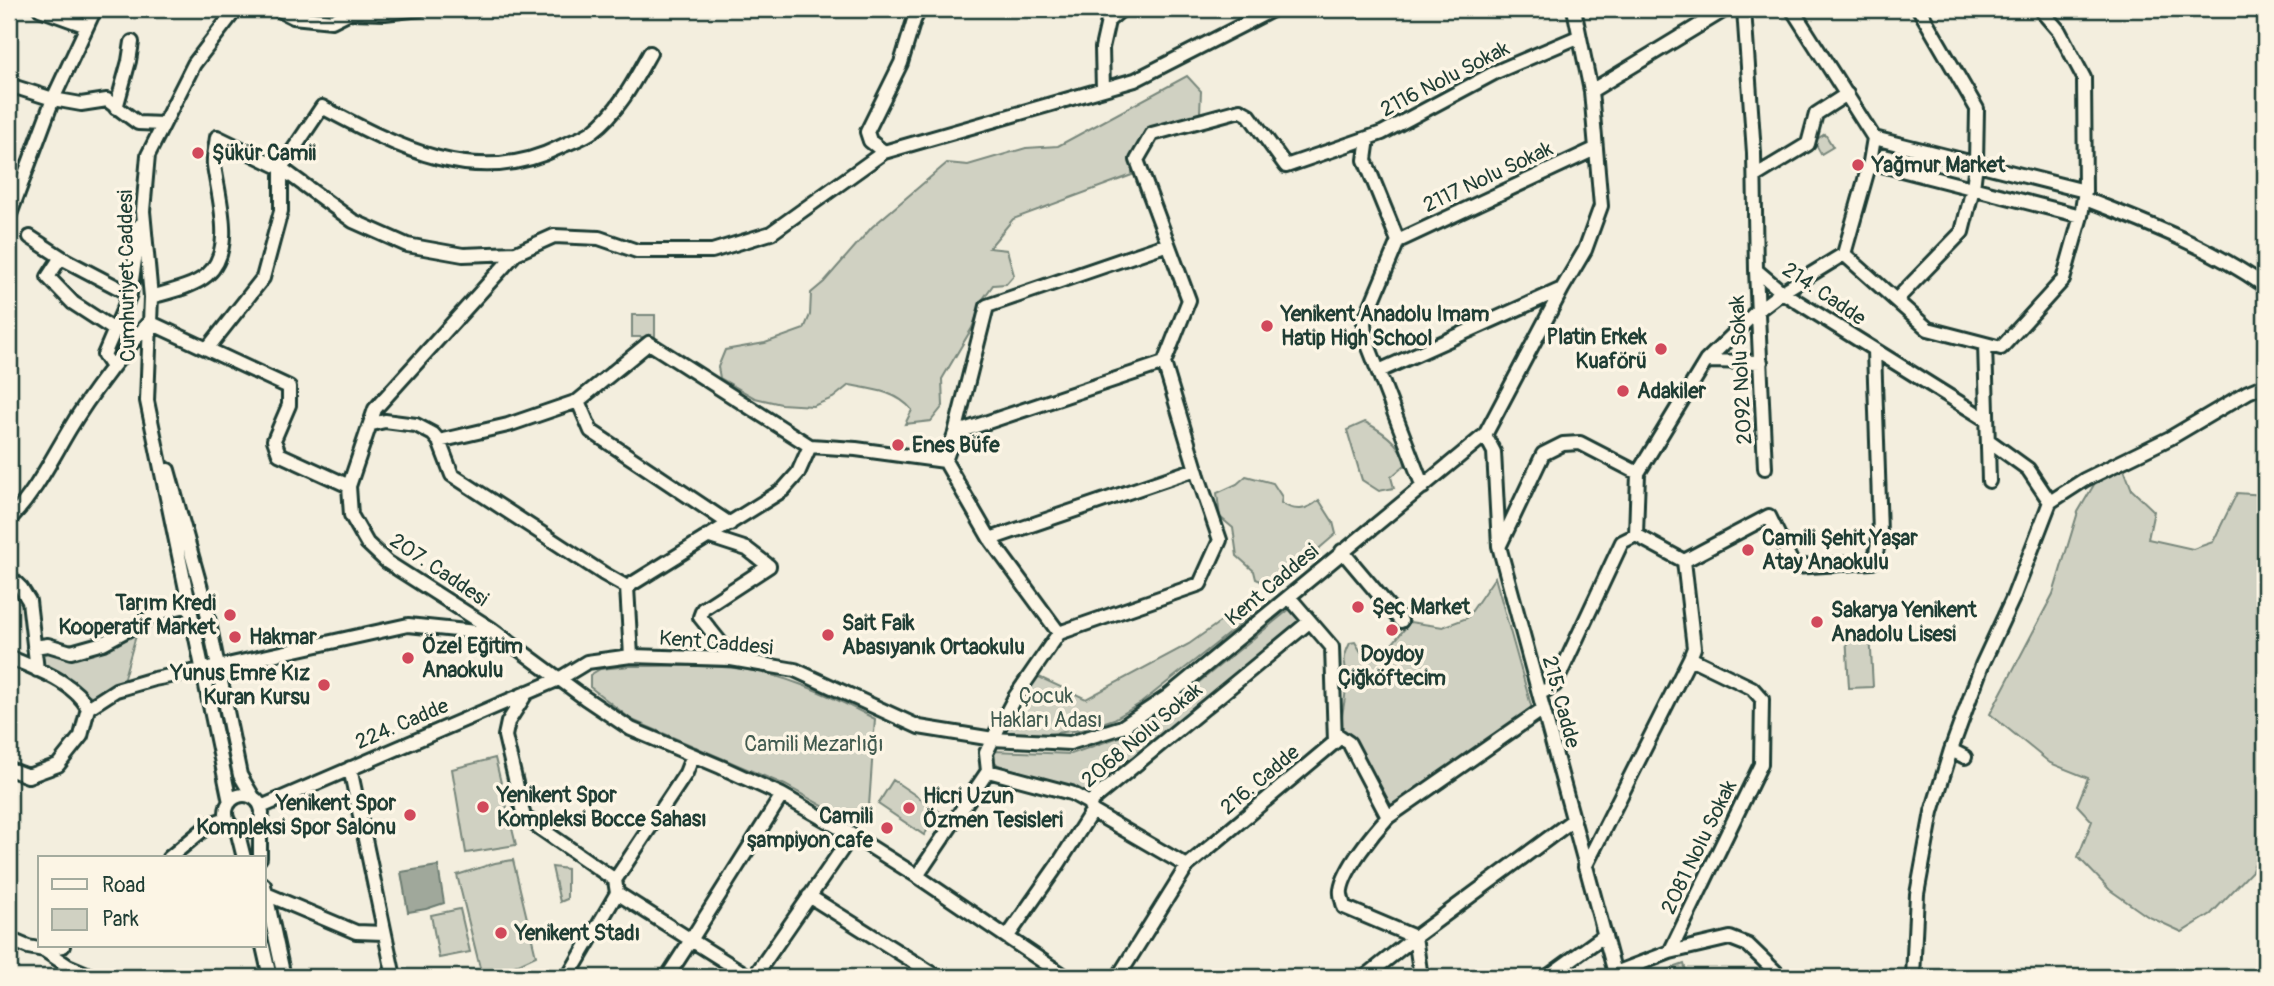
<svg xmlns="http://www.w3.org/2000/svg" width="2274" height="986" viewBox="0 0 2274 986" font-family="Pangolin,sans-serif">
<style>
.green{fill:#d0d1c2;stroke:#78877b;stroke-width:2}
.water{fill:#a0a89b;stroke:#6c7d72;stroke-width:2}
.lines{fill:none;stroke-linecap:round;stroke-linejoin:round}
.stream{stroke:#6c7d72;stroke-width:2.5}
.minor-casing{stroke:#1f3d34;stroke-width:18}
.minor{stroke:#fcf5e5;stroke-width:12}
.poi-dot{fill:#d1495b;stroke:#fcf5e5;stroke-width:2.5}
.labels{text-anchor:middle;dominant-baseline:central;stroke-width:7;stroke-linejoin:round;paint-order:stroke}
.street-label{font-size:21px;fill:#1f3d34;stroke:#fcf5e5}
.poi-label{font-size:21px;font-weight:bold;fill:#1f3d34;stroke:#fcf5e5;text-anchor:start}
.park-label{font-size:21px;fill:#425b50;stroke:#fcf5e5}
</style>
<rect width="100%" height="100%" fill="#f3eede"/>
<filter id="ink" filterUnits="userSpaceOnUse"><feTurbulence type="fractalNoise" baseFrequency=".0143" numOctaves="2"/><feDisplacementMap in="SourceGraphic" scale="14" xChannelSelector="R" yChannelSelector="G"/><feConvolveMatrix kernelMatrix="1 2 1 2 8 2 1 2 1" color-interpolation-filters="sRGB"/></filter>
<g filter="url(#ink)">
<path class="green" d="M1187,76L1201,91L1200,113C1162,124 1131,127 1132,175L1013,219L989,248L1007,250L1014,275L1006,284L993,285L983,299L972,328L942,379L943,406L931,421L905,424L912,410C897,391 871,389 849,385L833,398L813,406L781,404L755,398L720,378L718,367L725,350L765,343L804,329L810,315L811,293L824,282L872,227L947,163L968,165L1026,148L1058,146Z
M1825,134L1833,147L1821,154L1814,141Z
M632,315H655V337H632Z
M1365,422C1382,431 1404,445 1405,465L1391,477L1394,488L1379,491L1362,480L1347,430Z
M2124,469L2132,490L2154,511L2148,539L2193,549L2213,542L2237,493L2265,495V833L2252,871L2211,914L2182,932L2147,916L2110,890L2078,857L2092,821L2077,805L2088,778L2050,763L1990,714L2053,594L2078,512L2099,476Z
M1246,476L1273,483L1282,497L1281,503C1295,512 1306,511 1319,500L1333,522L1336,534L1300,565L1265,583L1256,579L1254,571L1237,556L1233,528L1220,517L1217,493L1237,484Z
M1495,577L1532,709L1391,806L1352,740L1339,731C1343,713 1346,694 1347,675C1348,666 1346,674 1345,664C1343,657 1347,649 1350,643L1355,642L1363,655L1380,659L1410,622L1443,627L1467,618Z
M1241,607L1251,616L1141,703L1114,719L1082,730L1045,734L1009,733L1005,730V725L1037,676L1086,699L1189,644Z
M1291,608L1300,620L1090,796L1080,794L1073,788L998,765L994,761V751L1071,754L1119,737L1152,720Z
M137,632L123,681L93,697L43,668L41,651C52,649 58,655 68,657C87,659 119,640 137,632Z
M1870,632L1873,687L1849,688L1846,634Z
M630,666C660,666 692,665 722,667C777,670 828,694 875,719L869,806L855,824L785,785L632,720L590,687V675L600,669Z
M495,758L516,845L466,853L452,769Z
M893,780L940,812L924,835L878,804Z
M513,860L536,956L510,968L482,976L457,875L495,863Z
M552,867L567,869V899L560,902Z
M460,909L470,952L439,958L431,915Z
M1684,964L1688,977H1666L1664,971Z"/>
<path class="water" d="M438,866L444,903L426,909L408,912L401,872Z"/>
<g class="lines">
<path class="stream" d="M2248,977L2265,966"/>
<g class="minor-casing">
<path id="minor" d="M40,9L87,26
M277,9L293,17L332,21L350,12L385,13L421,9
M1574,9L1591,91
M1744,9L1754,153L1756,270L1782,292L1987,420
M1792,9L1874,138
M2040,9L2059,31L2084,78L2085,191
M9,85L53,99L81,104L107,100L138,123L163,124
M1103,89L1102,48L1108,21L1122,9
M116,108L129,61L132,42
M1368,138L1365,160L1398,241L1364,322L1365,337L1423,487
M884,152L870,141L867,132L901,63L914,20L920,9
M1870,162L2081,216
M1755,176L1808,144L1816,114L1847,94
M2085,199C2147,223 2210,247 2265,286
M9,217L53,99L95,9
M30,237L67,261L130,294
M1398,241L1595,149
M516,253L463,255L407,245L353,221L281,168L322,107C397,147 476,189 560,147C570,142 584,138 593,131C619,111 635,80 650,53
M61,257L48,277L73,303L116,331
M1756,270L1765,468
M151,297C168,292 193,287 207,275C236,250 218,197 214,165C213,156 216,146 217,137L281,168V211L263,278L207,349
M1897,299L1962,232L1973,188L1976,163L1977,109L1919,9
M1985,344L1989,481
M1706,361L1761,362
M112,367L104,355L130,294L140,225
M1379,371L1562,289
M578,401L591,431L730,524
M372,424L385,421L416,425L433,434L439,441L452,475L604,574L627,587L631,656
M955,433L1164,363L1189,300L1137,160L1152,134L1240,110L1249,115L1286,166L1382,133L1496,72L1578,37
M1485,435L1494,452L1499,546L1616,977
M1988,440L2028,469L2050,502
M439,441L508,425L578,401L649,343L810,446L856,449L945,461L990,539L1059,633L1015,697L998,729L986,753L988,771L917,876
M945,461L955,433L987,306L1168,244
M168,470L205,603L240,775L253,797
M9,520C35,493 50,462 69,430C92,391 120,357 149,322L289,387V405L274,440L279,454L349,486
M707,536L747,549L769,566L703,609L700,617L724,647L731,659
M990,539L1196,469
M1500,545L1543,454L1563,444L1580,443L1638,473
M1342,551L1401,621
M1684,561L1769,516L1794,567L1872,562L1875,558L1880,533L1874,350
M9,576L21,588L29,601L37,670
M627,587L783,490L798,473L810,446
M1059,633L1200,584L1220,540L1198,476L1164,363
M34,647L48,645L71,652L103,643L161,612L194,604
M9,657C37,670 72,680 88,708L81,736L58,765L28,776L9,769
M527,692L508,722L505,736L524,817L615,880L617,893L691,940L667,977
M1539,694L1555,685L1622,542L1636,535
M88,708L116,690L154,679L218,667L408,625L495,634
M1336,734L1349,743L1388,817L1543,709
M1951,750L1965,757
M350,768L394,977
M988,771L1071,793L1089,803
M226 813a18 18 0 1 1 36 0a18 18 0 1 1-36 0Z
M230,802L147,401L151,297L143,211L148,155L194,64L236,9
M261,807L559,679L587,662L631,656L731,659L795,670L919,727L993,739L1070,743L1122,727L1167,697L1485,435L1562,289L1585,250L1601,206L1591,91L1726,9
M1092,811L1187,866
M1388,817C1374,832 1344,869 1341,890C1340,895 1343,902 1344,907L1415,937L1573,820
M237,830L244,858
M169,858L210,824L227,818
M260,858V823
M1585,867L1690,658
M615,880L686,773L693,755
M264,885L284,977
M266,894L356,932L384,933
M809,896L938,977
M1008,936L1059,863L1092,811L1089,803L1309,622
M9,939L28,947L44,950L68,966L94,977
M263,946L270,977
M44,950L63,946
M1670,952L1730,938L1748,945L1781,977
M1615,973L1670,952L1761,764L1762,699L1752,688L1690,658L1694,648L1684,561L1636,535L1638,473L1706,361L1757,311L1782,292L1844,254L1870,162L1874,138L2085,191L2081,216L2063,280L2001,348L1928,329L1844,254
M568,977L617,893
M750,977L691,940L782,795
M754,977L852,835
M1066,977L917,876L852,835L782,795L721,767L631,729L585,698L490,628L387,562L367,543L351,515L349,486L375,409L516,253L554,236L599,238L637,251H712L771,233L884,152L1135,80L1274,9
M1118,977L1187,866L1335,742L1332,647L1289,597
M1365,977L1415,937L1421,977
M1547,977L1605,935
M1913,977L1917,894L1932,812L1951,750L1982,665L2013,598L2050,502L2084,480L2170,438L2248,392L2265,385"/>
</g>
<use href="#minor" class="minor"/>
</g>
</g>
<g class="poi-dot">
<circle cx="198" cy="153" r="7"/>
<circle cx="1858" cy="165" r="7"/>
<circle cx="1267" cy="326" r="7"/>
<circle cx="1661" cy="349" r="7"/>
<circle cx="1623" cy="391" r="7"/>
<circle cx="898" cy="445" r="7"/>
<circle cx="1748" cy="550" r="7"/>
<circle cx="1358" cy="607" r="7"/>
<circle cx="230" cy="615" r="7"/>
<circle cx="1817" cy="622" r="7"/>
<circle cx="1392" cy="630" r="7"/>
<circle cx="828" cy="635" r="7"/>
<circle cx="235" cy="637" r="7"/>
<circle cx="408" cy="658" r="7"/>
<circle cx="324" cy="685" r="7"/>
<circle cx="483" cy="807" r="7"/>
<circle cx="909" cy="808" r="7"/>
<circle cx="410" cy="815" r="7"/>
<circle cx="887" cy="828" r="7"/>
<circle cx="501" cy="933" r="7"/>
</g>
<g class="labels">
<g class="street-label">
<text transform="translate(1445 79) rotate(-27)">2116 Nolu Sokak</text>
<text transform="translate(1488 177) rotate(-25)">2117 Nolu Sokak</text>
<text transform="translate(127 276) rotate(-91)">Cumhuriyet Caddesi</text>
<text transform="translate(1824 294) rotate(34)">214. Cadde</text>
<text transform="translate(1741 370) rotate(-93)">2092 Nolu Sokak</text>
<text transform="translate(439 570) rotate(34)">207. Caddesi</text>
<text transform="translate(1272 585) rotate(-40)">Kent Caddesi</text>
<text transform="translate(716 643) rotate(5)">Kent Caddesi</text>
<text transform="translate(1561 702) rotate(75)">215. Cadde</text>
<text transform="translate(402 724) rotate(-23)">224. Cadde</text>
<text transform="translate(1142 735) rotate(-40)">2068 Nolu Sokak</text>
<text transform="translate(1260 780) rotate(-40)">216. Cadde</text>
<text transform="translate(1699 847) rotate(-64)">2081 Nolu Sokak</text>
</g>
<g class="poi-label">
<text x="212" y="153">Şükür Camii</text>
<text x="1872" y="165">Yağmur Market</text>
<text x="1281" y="314">Yenikent Anadolu Imam<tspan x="1281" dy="24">Hatip High School</tspan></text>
<text x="1647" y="337" text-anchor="end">Platin Erkek<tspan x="1647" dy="24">Kuaförü</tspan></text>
<text x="1637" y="391">Adakiler</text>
<text x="912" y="445">Enes Büfe</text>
<text x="1762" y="538">Camili Şehit Yaşar<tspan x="1762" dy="24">Atay Anaokulu</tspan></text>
<text x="216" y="603" text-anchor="end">Tarım Kredi<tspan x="216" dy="24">Kooperatif Market</tspan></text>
<text x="1372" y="607">Şeç Market</text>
<text x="1831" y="610">Sakarya Yenikent<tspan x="1831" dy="24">Anadolu Lisesi</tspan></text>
<text x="842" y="623">Sait Faik<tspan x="842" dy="24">Abasıyanık Ortaokulu</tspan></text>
<text x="249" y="637">Hakmar</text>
<text x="422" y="646">Özel Eğitim<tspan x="422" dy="24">Anaokulu</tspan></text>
<text x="1392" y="654" text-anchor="middle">Doydoy<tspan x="1392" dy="24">Çiğköftecim</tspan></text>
<text x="310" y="673" text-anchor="end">Yunus Emre Kız<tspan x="310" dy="24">Kuran Kursu</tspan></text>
<text x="497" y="795">Yenikent Spor<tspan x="497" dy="24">Kompleksi Bocce Sahası</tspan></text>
<text x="923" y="796">Hicri Uzun<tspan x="923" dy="24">Özmen Tesisleri</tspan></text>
<text x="396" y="803" text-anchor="end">Yenikent Spor<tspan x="396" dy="24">Kompleksi Spor Salonu</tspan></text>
<text x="873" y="816" text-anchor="end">Camili<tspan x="873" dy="24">şampiyon cafe</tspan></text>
<text x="515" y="933">Yenikent Stadı</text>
</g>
<g class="park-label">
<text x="1046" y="696">Çocuk<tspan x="1046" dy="24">Hakları Adası</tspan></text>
<text x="814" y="744">Camili Mezarlığı</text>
</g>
</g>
<rect width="2274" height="986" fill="none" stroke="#fcf5e5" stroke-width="35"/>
<rect x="18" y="18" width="2239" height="951" fill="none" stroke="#1f3d34" stroke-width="2.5" filter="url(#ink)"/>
<rect x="38" y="856" width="228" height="91" fill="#fcf5e5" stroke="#a4ab9e" stroke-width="2"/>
<rect x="52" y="879" width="35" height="10" fill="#fcf5e5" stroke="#a4ab9e" stroke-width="2"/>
<text x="102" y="892" font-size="21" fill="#1f3d34">Road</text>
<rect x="52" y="909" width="35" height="21" fill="#d0d1c2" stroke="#a4ab9e" stroke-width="2"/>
<text x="102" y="926" font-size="21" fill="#1f3d34">Park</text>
</svg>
